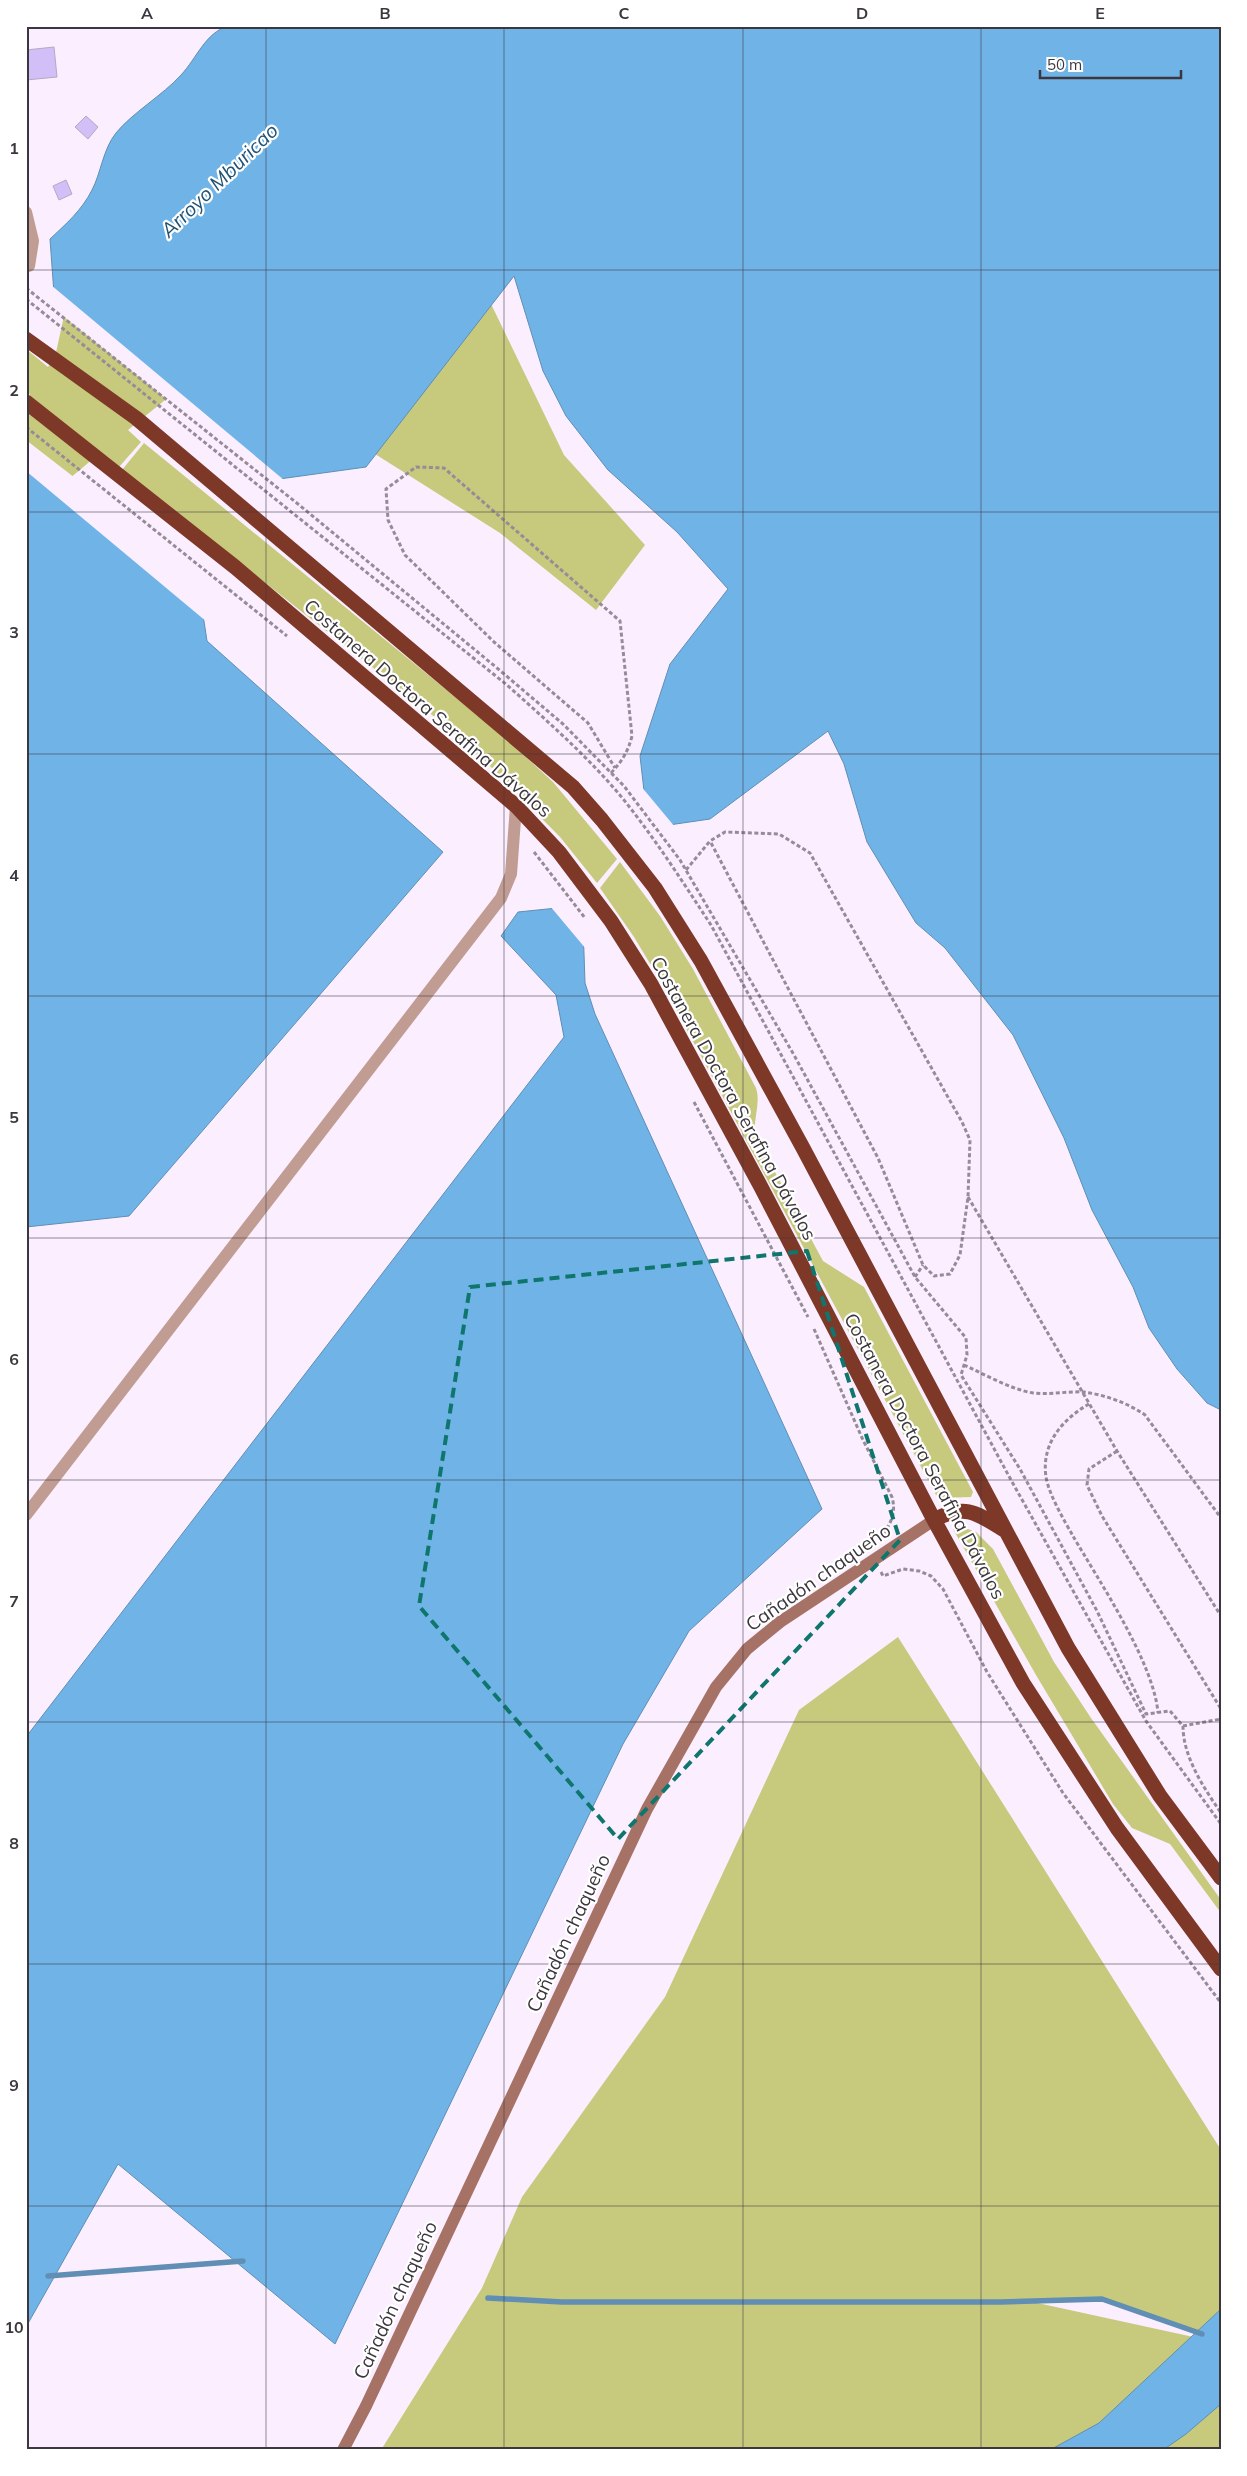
<svg xmlns="http://www.w3.org/2000/svg" width="1247" height="2476" viewBox="0 0 1247 2476" font-family="Mulish,sans-serif">
<style>
.green{fill:#c7ca7c}
.water{fill:#70b4e7;stroke:#608eb4}
.pier{fill:#faeeff}
.lines{fill:none;stroke-linecap:round;stroke-linejoin:round}
.stream{stroke:#608eb4;stroke-width:5.5}
.building{fill:#d2bff8;stroke:#b2abc0}
.path{stroke:#958c98;stroke-width:3;stroke-dasharray:4 2.5;stroke-linecap:butt}
.street{stroke:#c19c93;stroke-width:12}
.secondary{stroke:#a67265;stroke-width:12}
.highway{stroke:#7e3828;stroke-width:15}
.marked{fill:none;stroke:#0f766e;stroke-width:4;stroke-dasharray:10 6;stroke-linejoin:round}
.grid{fill:none;stroke:#3c373e;stroke-width:1;stroke-opacity:0.55}
.labels{text-anchor:middle;dominant-baseline:central;stroke-width:4.5;stroke-linejoin:round;paint-order:stroke}
.street-label{font-size:19px;fill:#3c373e;stroke:#fff}
.water-label{font-size:20px;font-style:italic;fill:#215376;stroke:#fff}
.neatline{fill:none;stroke:#3c373e;stroke-width:2}
.grid-label{font-size:16px;text-anchor:middle;font-weight:bold;fill:#3c373e}
</style>
<rect width="100%" height="100%" fill="#faeeff"/>
<path class="green" d="M365,43L564,455L645,545L596,610L500,533L364,447L170,396L128,430L141,442L119,467L101,452L56,490L26,1004V400L30,394L26,391V349L48,367L55,357L66,307Z
M144,443L503,736L553,782L617,859L597,883L560,837L484,760L424,708L122,470Z
M620,862L660,916L693,969L756,1088C761,1103 753,1119 755,1135L823,1261L864,1287L973,1492L971,1497L940,1498L936,1495L664,987L634,937L600,888Z
M954,1524L976,1532L993,1549L1054,1662L1091,1718L1221,1900V1913L1170,1844L1132,1828L1113,1804L1036,1675L953,1529Z
M898,1637L1221,2150V2341L1102,2299L1033,2302L1221,2343V2450H381L482,2288L522,2197L665,1997L799,1710Z"/>
<path class="water" d="M228,26H1221V1410L1207,1403L1177,1369L1149,1328L1133,1287L1092,1210L1064,1138L1013,1035L945,948L916,923L867,842L844,764L828,731L710,819L662,826L646,808L640,756L670,664L728,589L677,532L608,470L566,416L543,371L514,276L366,467L272,480L55,307L50,239C66,224 82,210 92,190C101,173 103,149 116,133C132,113 163,95 181,75C197,58 205,33 228,26Z
M26,442L197,575L207,641L443,852L129,1216L26,1227Z
M567,907L583,924L585,983L595,1014L822,1509L689,1631L623,1744L335,2344L118,2164L26,2327V1737L564,1037L556,995L501,936L518,912Z
M1221,2309V2404L1186,2434L1163,2450H1050L1099,2423Z"/>
<path class="pier" d="M51,285L284,480L270,482L54,309Z
M26,440L199,574L207,622L26,471Z
M640,785L675,827L661,828L644,809Z
M568,904L585,923L586,949L550,906Z"/>
<g class="lines">
<path class="stream" d="M48,2276L243,2261
M488,2298L562,2302H1001L1102,2299L1202,2334"/>
</g>
<path class="building" d="M54,47L57,77L26,80V50Z
M86,116L98,127L88,139L75,127Z
M66,180L72,194L59,200L53,186Z"/>
<g class="lines">
<path class="path" d="M26,288L298,504L497,668L563,724L624,786L680,860L794,1055L915,1277L966,1338L967,1355L961,1375L1020,1469L1097,1611L1146,1714L1170,1711L1183,1726C1183,1757 1204,1788 1221,1813
M26,299L507,685C546,720 585,754 619,794C653,835 682,881 711,925L1011,1480L1146,1721L1221,1824
M26,427L287,636
M611,773C622,761 628,752 632,736L620,621L444,468L416,467L386,489L388,520L405,555L494,642L588,723L615,768
M534,852L585,918
M686,870L710,841L725,832L779,834L810,853L962,1122L970,1140L968,1197L960,1255L950,1274L934,1276L923,1265L878,1158L710,841
M694,1102L808,1317
M968,1197L1117,1451L1221,1616
M915,1277L923,1265
M814,1329L863,1440L892,1497C896,1512 892,1521 884,1533
M964,1365C986,1375 1010,1389 1033,1393C1050,1395 1068,1391 1084,1392C1105,1395 1128,1403 1145,1415L1221,1518
M1089,1404C1063,1419 1041,1443 1046,1477C1049,1495 1064,1520 1073,1536C1099,1581 1154,1663 1158,1713
M1117,1451L1089,1469L1087,1485L1102,1516L1221,1709
M881,1572L883,1576L903,1569L919,1571L931,1576L943,1589L987,1672L1063,1793L1221,2003
M1183,1726L1221,1719"/>
<path class="street" d="M26,212L33,241L29,266
M26,1515L501,898L511,874L516,806"/>
<path class="secondary" d="M343,2450L366,2406L647,1809L716,1687L747,1649L780,1622L934,1520"/>
<path class="highway" d="M26,339L136,418L573,787L602,820L655,888L701,961L803,1148L1068,1648L1160,1796L1221,1878
M26,402L235,567L516,806L559,852L611,921L651,984L761,1187L934,1520L1023,1683L1117,1828L1221,1969
M934,1520C965,1503 977,1513 1004,1530"/>
</g>
<path class="marked" d="M807,1251L900,1540L618,1839L419,1606L470,1287Z"/>
<path class="grid" d="M266,26V2450M504,26V2450M743,26V2450M981,26V2450M26,270H1221M26,512H1221M26,754H1221M26,996H1221M26,1238H1221M26,1480H1221M26,1722H1221M26,1964H1221M26,2206H1221"/>
<g class="labels">
<g class="street-label">
<text transform="translate(428 708) rotate(41)">Costanera Doctora Serafina Dávalos</text>
<text transform="translate(734 1098) rotate(61)">Costanera Doctora Serafina Dávalos</text>
<text transform="translate(925 1456) rotate(62)">Costanera Doctora Serafina Dávalos</text>
<text transform="translate(818 1577) rotate(-35)">Cañadón chaqueño</text>
<text transform="translate(568 1933) rotate(-65)">Cañadón chaqueño</text>
<text transform="translate(395 2300) rotate(-65)">Cañadón chaqueño</text>
</g>
<g class="water-label">
<text transform="translate(219 180) rotate(-44)">Arroyo Mburicao</text>
</g>
</g>
<rect width="1247" height="2476" fill="none" stroke="#ffffff" stroke-width="55"/>
<path d="M1040 70v8h141v-8" fill="none" stroke="#3c373e" stroke-width="2.5"/>
<text x="1047" y="70" font-size="15" fill="#3c373e" stroke="#ffffff" stroke-width="4" paint-order="stroke">50 m</text>
<rect x="28" y="28" width="1192" height="2420" class="neatline"/>
<g class="grid-label">
<text x="147" y="19">A</text>
<text x="385" y="19">B</text>
<text x="624" y="19">C</text>
<text x="862" y="19">D</text>
<text x="1100" y="19">E</text>
<text x="14" y="154">1</text>
<text x="14" y="396">2</text>
<text x="14" y="638">3</text>
<text x="14" y="881">4</text>
<text x="14" y="1123">5</text>
<text x="14" y="1365">6</text>
<text x="14" y="1607">7</text>
<text x="14" y="1849">8</text>
<text x="14" y="2091">9</text>
<text x="14" y="2333">10</text>
</g>
</svg>
